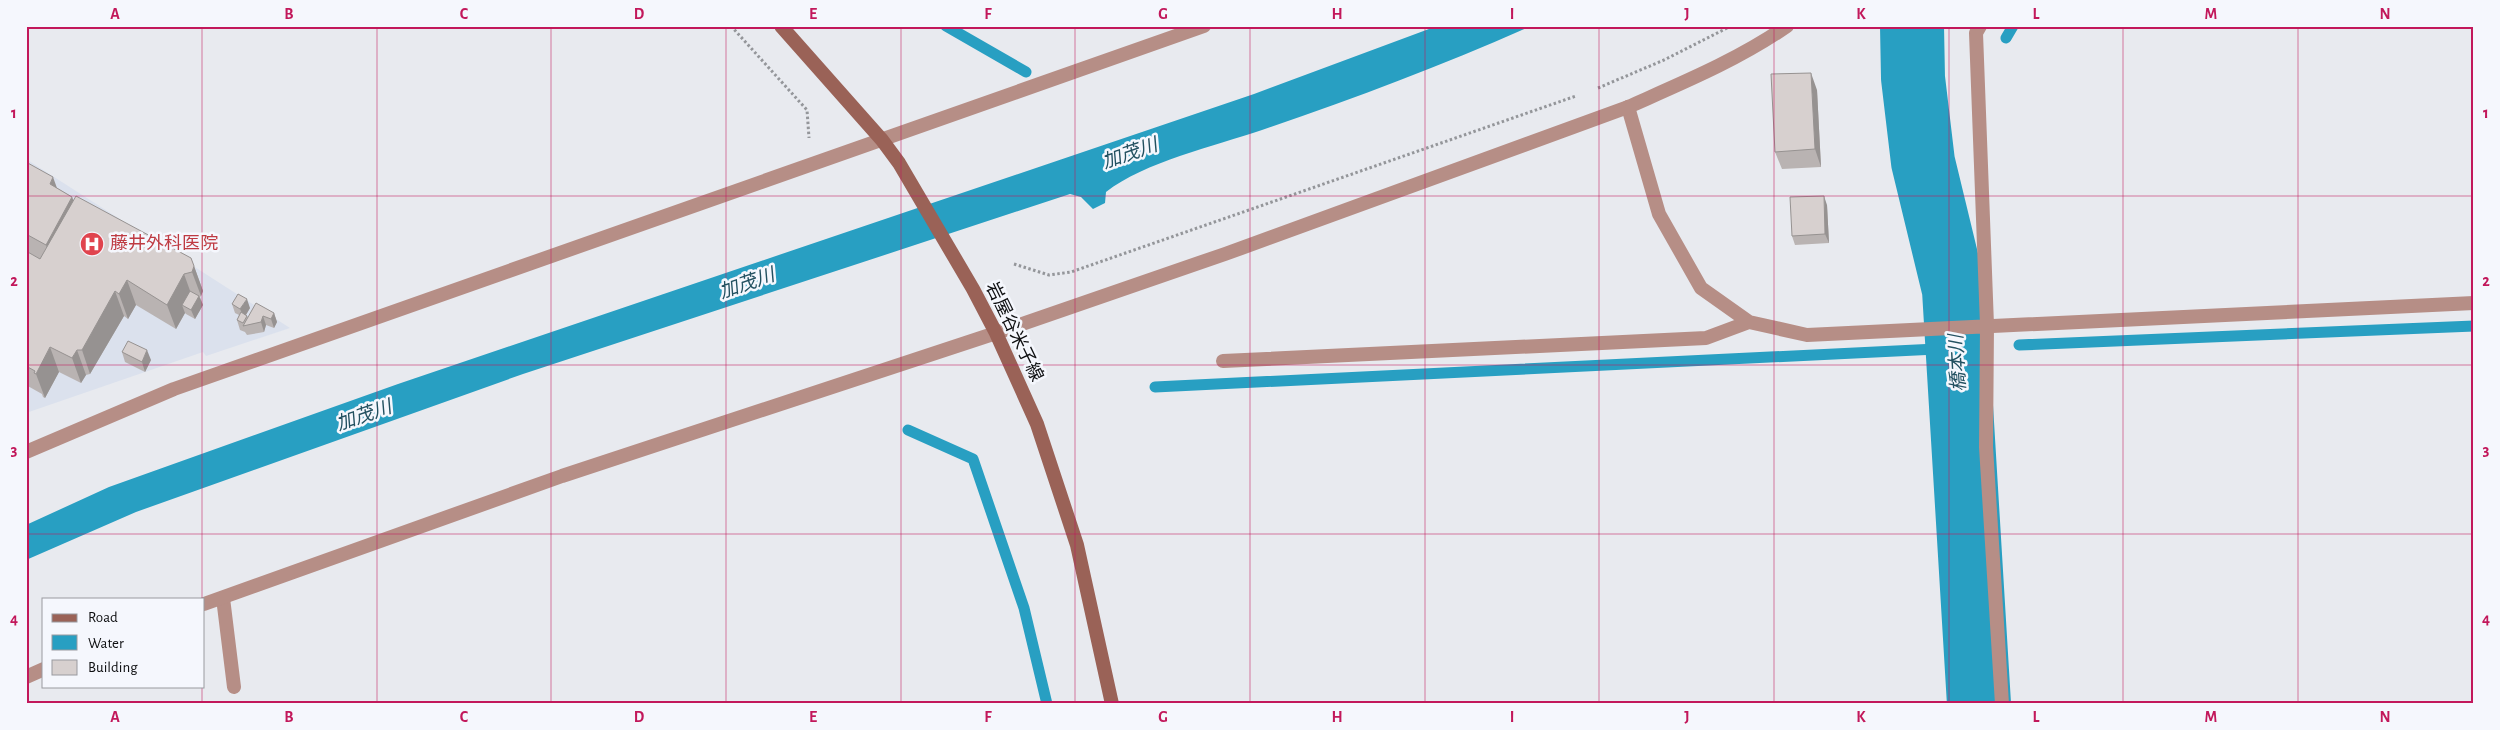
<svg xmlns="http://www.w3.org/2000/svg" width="2500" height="730" viewBox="0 0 2500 730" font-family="'Alegreya Sans','Noto Sans JP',sans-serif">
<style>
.built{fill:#dbe1ed}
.water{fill:#289fc2}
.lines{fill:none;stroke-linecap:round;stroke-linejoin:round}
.stream{stroke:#289fc2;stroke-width:11}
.river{stroke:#289fc2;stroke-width:64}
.path{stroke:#94969a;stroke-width:3;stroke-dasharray:2.5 2.5;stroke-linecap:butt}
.minor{stroke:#b68e86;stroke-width:14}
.tertiary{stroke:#b68e86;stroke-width:14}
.secondary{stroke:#9a6257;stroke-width:14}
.wall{fill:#b9b3b2}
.shaded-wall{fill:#969291}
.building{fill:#d7d0cf;stroke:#969291}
.grid{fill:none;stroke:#c2185b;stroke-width:1;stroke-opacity:0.55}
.labels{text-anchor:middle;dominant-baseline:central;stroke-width:5;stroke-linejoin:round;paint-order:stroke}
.health-label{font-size:18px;fill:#be3a42;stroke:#f5f7fd;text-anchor:start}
.street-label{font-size:18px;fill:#0e0f11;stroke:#f5f7fd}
.water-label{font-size:19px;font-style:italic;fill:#225060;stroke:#f5f7fd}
.neatline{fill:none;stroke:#c2185b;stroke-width:2}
.grid-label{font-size:16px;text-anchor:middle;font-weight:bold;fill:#c2185b}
</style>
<rect width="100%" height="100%" fill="#e8eaef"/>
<path class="built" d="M26,159L290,328L206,356L203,352L26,413Z"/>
<path class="water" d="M1437,26H1531C1443,65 1353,99 1262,130C1215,146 1144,162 1106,192L1105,203L1093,209L1081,197L1070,194L523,374L136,512L26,560V525L109,487L398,384L1254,94Z"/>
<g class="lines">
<path class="stream" d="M946,26L1026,72
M2006,38L2013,26
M2019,345L2474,326
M1155,387L1957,348
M908,430L973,459L1024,608L1047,704"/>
<path class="river" d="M1912,26L1913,78L1923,162L1954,290L1979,704"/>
<path class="path" d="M731,26L807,110L809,138
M1598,88L1664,60L1731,26
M1014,264L1049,275L1071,272L1576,96"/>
<path class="minor" d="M1980,26L1976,33L1987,325L1986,447L2002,704
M1628,107L1659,214L1701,288L1749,322
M1223,361L1706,338L1749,322L1807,335L2474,303
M26,452L174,389L1204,26
M223,598L234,687"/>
<path class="tertiary" d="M204,604L562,476L996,333L1225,254L1628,107C1682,83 1738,60 1787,26
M26,677L44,669"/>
<path class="secondary" d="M781,26L882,140L899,163L973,289L996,333L1037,424L1077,545L1112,704"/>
</g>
<path class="wall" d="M1817,90L1821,167L1782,169L1775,152Z
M26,162L57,188L72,197L74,201L191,258L203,291L201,296L200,297L203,305L195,319L186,314L185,313L176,329L136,305L128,319L124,316L90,374L86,375L81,383L59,372L45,398L43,397L42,394L26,385Z
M1827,205L1829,243L1795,245L1792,236Z
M232,304L250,308L246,315L248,317L274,313L277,322L274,328L266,325L264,332L247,335L245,332L240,330L237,320L239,315L235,313Z
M122,352L151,360L145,372L125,362Z"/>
<path class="shaded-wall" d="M1811,73L1817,90L1821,167L1815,149Z
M53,177L62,202L50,184Z
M1824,196L1827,205L1829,243L1825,234Z
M72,197L81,221L55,270L46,245Z
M194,266L203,291L201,296L192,272Z
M184,274L193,299L182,305L185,313L176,329L167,305Z
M127,280L136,305L128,319L119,294Z
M115,291L124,316L90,374L82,350Z
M199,296L203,305L195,319L191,310Z
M247,299L250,308L244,318L240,309Z
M274,313L277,322L274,328L271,319Z
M263,316L266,325L264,332L261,322Z
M50,347L59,372L45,398L36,374Z
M77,350L86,375L81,383L72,358Z
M147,350L151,360L145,372L142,362Z"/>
<path class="building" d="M1811,73L1815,149L1775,152L1771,74Z
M26,162L53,177L50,184L72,197L46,245L26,234Z
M76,196L191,258L194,266L192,272L184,274L167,305L127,280L119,294L115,291L82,350H77L72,358L50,347L36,374L34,373L35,371L26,366V251L40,259Z
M1824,196L1825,234L1792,236L1790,197Z
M190,291L199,296L191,310L182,305Z
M238,294L247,299L240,309L232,304Z
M256,303L274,313L271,319L263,316L261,322L243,326Z
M241,312L247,316L243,323L237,320Z
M128,341L147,350L142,362L122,352Z"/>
<path class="grid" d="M202,26V599M377,26V704M551,26V704M726,26V704M901,26V704M1075,26V704M1250,26V704M1425,26V704M1599,26V704M1774,26V704M1949,26V704M2123,26V704M2298,26V704M26,196H2474M26,365H2474M26,534H2474M202,686V704"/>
<defs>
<g id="hospital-disc" transform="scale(1.25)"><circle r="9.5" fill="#e0444e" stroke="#f5f7fd"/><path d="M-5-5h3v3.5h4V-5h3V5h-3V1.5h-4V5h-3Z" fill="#fff"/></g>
</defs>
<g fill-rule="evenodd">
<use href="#hospital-disc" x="92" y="244"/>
</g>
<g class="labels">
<g class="health-label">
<text x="110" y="244">藤井外科医院</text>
</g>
<g class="street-label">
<text transform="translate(1014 332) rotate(64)">岩屋谷米子線</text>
</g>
<g class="water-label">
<text transform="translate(1130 154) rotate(-19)">加茂川</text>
<text transform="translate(747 284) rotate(-19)">加茂川</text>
<text transform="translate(1958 363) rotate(-93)">橋本川</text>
<text transform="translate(364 416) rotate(-19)">加茂川</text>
</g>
</g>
<rect width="2500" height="730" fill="none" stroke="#f5f7fd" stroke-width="55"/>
<rect x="42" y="598" width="162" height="90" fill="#f5f7fd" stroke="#999a9f"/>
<rect x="52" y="614" width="25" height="8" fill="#9a6257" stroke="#999a9f"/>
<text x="88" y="622" font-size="15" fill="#0e0f11">Road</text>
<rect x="52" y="635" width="25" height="15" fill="#289fc2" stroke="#999a9f"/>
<text x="88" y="648" font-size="15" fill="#0e0f11">Water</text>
<rect x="52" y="660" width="25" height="15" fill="#d7d0cf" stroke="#999a9f"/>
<text x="88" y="672" font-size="15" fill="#0e0f11">Building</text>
<rect x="28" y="28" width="2444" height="674" class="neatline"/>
<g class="grid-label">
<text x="115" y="19">A</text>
<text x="289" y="19">B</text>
<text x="464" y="19">C</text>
<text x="639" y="19">D</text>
<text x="813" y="19">E</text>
<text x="988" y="19">F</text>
<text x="1163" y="19">G</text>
<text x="1337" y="19">H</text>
<text x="1512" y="19">I</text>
<text x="1687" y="19">J</text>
<text x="1861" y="19">K</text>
<text x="2036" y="19">L</text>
<text x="2211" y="19">M</text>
<text x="2385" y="19">N</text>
<text x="14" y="118">1</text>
<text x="2486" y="118">1</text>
<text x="14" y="286">2</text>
<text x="2486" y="286">2</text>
<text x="14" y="455">3</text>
<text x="2486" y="455">3</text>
<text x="14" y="624">4</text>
<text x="2486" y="624">4</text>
<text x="115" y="722">A</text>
<text x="289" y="722">B</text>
<text x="464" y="722">C</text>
<text x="639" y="722">D</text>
<text x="813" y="722">E</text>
<text x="988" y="722">F</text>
<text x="1163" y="722">G</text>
<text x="1337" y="722">H</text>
<text x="1512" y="722">I</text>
<text x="1687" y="722">J</text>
<text x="1861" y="722">K</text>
<text x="2036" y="722">L</text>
<text x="2211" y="722">M</text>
<text x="2385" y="722">N</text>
</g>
</svg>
